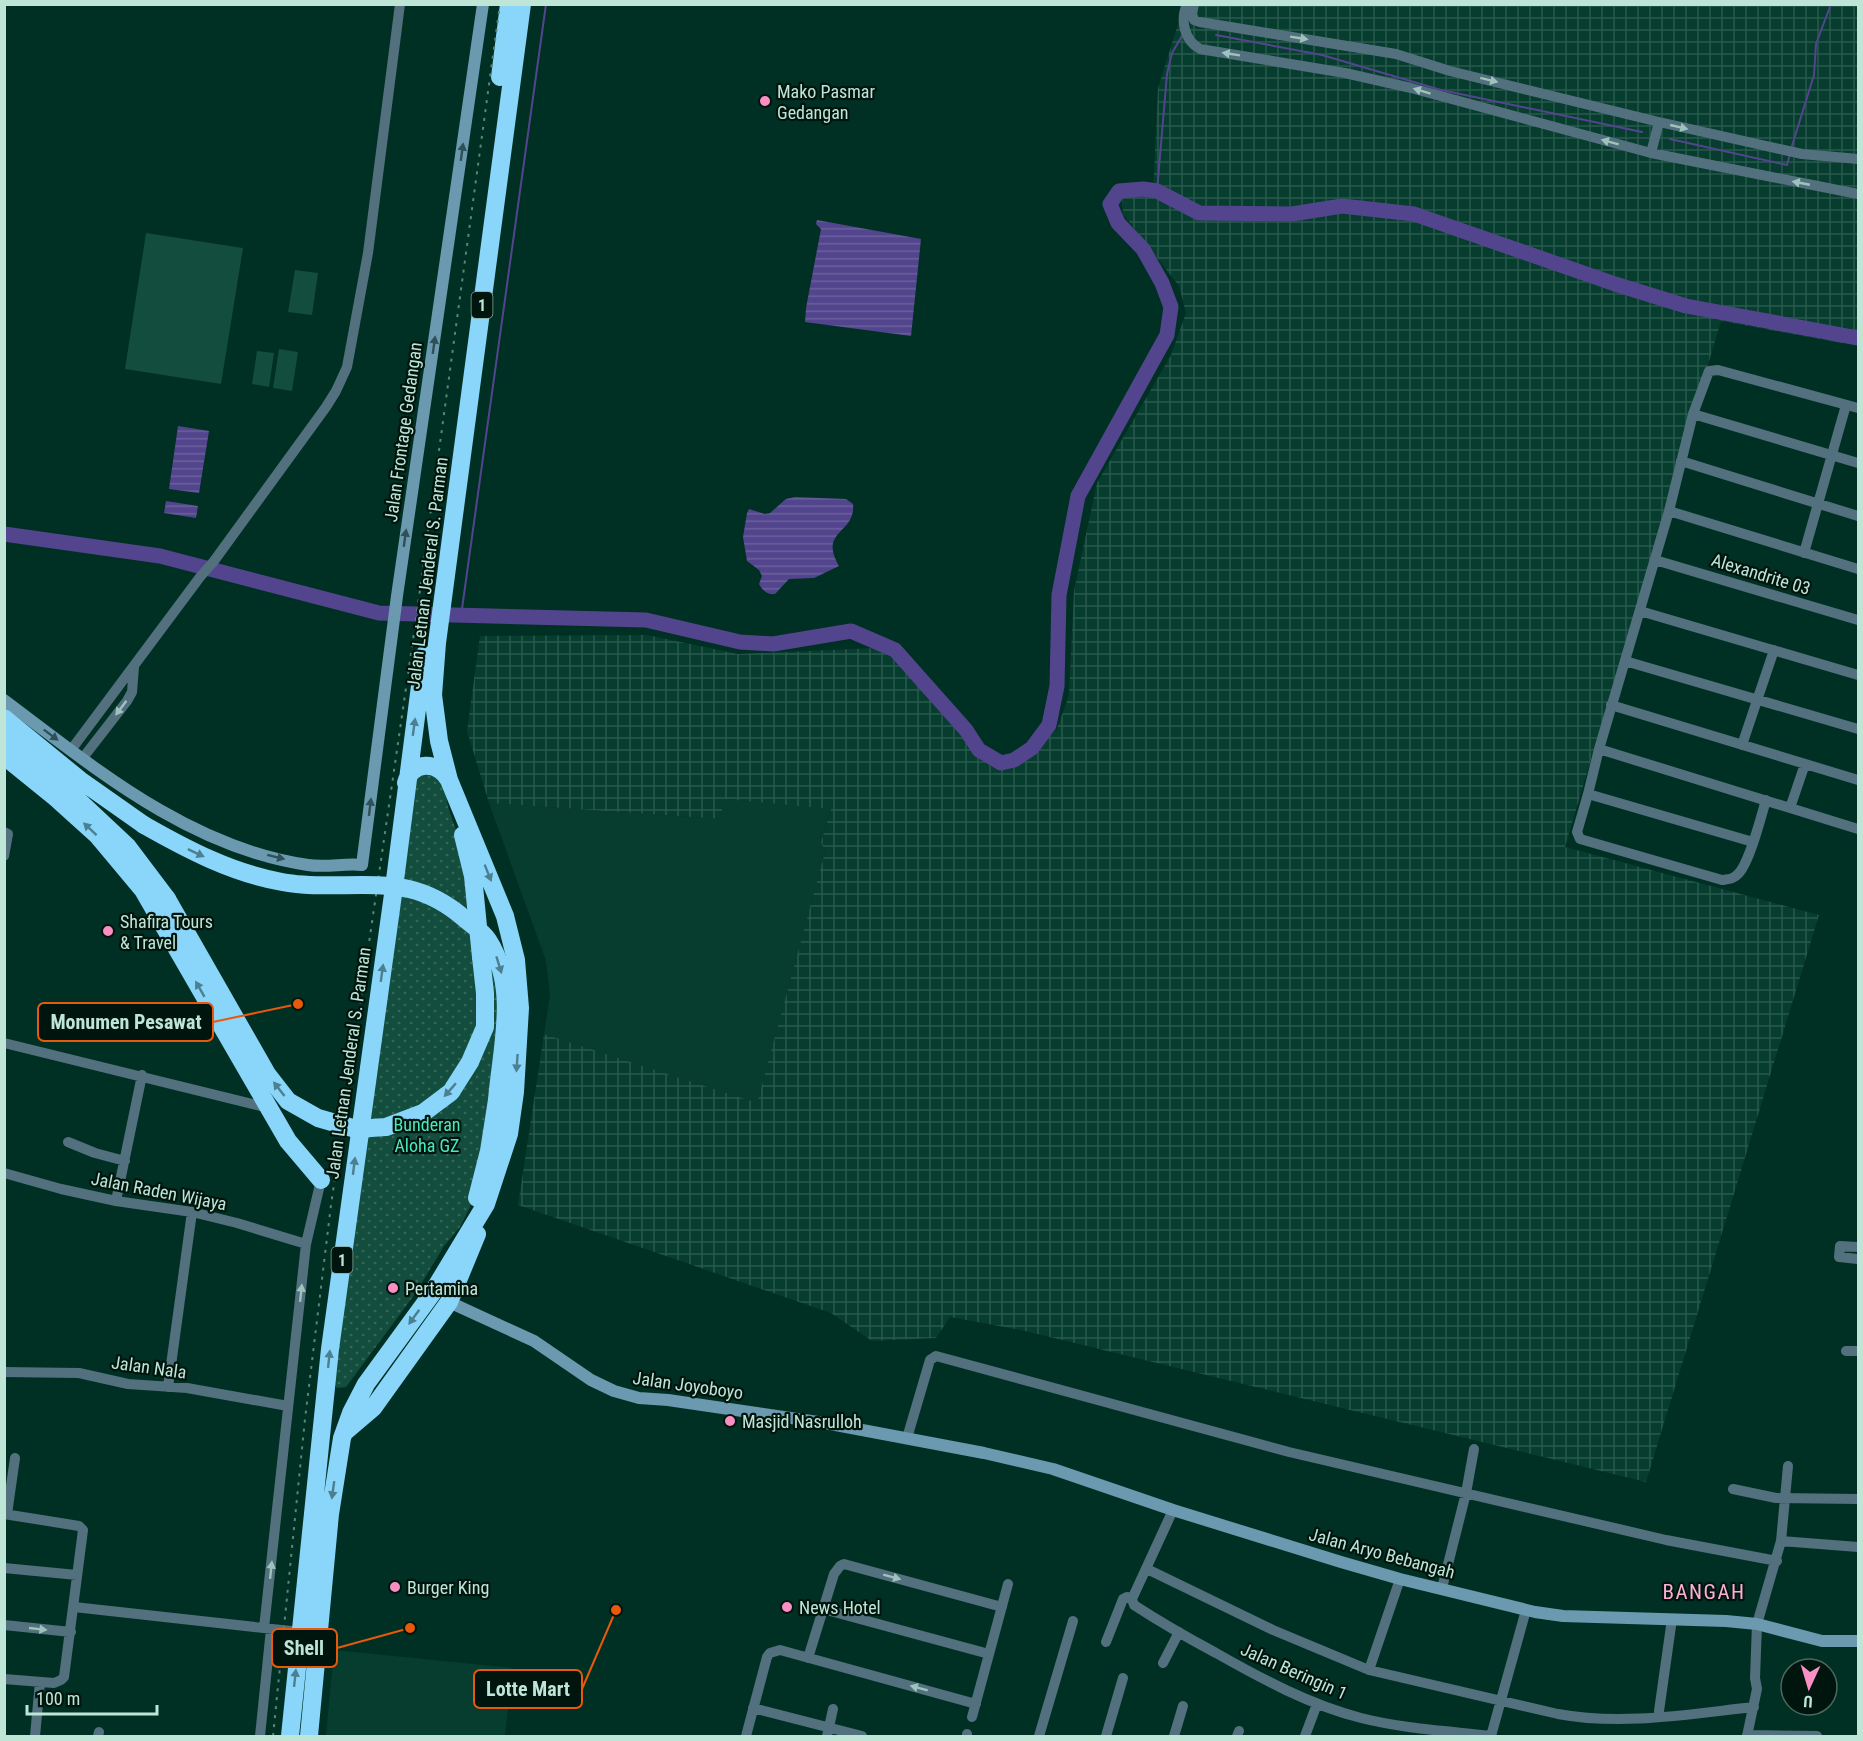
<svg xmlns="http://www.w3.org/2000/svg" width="1863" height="1741" viewBox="0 0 1863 1741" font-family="'Roboto Condensed',sans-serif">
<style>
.built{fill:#063d2f}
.industrial{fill:url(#industrial-grid)}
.green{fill:#134d3d}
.park{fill:url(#park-dots)}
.water{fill:url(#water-rules)}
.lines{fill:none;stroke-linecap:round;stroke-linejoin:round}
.stream{stroke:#53458d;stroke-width:2}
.river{stroke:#53458d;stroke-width:15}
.street{stroke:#53707e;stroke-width:10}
.secondary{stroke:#6a99b0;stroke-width:12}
.highway{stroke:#8ad5fa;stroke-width:18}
.rail{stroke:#5a8678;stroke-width:2;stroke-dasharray:3 6;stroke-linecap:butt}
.highway-bridge{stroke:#8ad5fa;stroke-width:18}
.oneway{fill:#9ec2bc}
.oneway2{fill:#305057}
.oneway3{fill:#4c7f90}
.poi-dot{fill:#fb8fc4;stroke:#00150e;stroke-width:2}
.labels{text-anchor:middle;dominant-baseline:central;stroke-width:4.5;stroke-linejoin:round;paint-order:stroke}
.shield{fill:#00150e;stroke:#85a79a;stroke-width:1.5}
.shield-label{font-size:16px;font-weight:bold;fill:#bee5d6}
.poi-label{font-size:18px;fill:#bee5d6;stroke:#00150e;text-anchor:start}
.street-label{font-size:18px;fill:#bee5d6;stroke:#00150e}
.park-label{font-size:18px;fill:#4ce8bc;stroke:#00150e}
.quarter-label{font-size:21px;letter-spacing:1.5px;fill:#fdb0d4;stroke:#00150e}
.leader{fill:none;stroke:#e8590c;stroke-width:2}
.callout-dot{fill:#e8590c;stroke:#00150e;stroke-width:2}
.callout{fill:#00150e;stroke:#e8590c;stroke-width:2}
.callout-label{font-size:20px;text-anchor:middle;font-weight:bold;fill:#bee5d6}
</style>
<defs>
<pattern id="industrial-grid" width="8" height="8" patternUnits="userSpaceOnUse" patternTransform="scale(1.5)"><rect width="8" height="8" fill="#063d2f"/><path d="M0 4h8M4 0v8" fill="none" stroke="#28594c"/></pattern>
<pattern id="park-dots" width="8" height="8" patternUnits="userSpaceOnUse" patternTransform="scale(1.5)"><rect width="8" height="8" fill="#134d3d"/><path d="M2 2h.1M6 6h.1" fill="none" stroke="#346658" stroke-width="1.8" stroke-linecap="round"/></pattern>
<pattern id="water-rules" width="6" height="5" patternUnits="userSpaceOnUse" patternTransform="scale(1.5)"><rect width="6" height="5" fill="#53458d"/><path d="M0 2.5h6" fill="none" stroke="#6a609c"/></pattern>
</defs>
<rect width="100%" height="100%" fill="#003023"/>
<path class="built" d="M722,799L831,808L821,842L825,852L757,1104L544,1034L550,995L546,961L489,803L721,819Z
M334,1650L512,1668L505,1736H326Z"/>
<path class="industrial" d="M1184,5H1858V346L1721,321L1565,847L1819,915L1646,1482L1021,1330L950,1317L936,1338L872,1341L831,1313L518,1205L544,1034L757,1103L825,852L821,842L831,809L723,799L721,819L489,803L467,731L480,636L647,635L738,654L876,648L902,664L971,742L1001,763L1021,764L1057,729L1069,695L1074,591L1097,483L1171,355L1186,313L1179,286L1123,214L1122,192L1153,194L1158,88Z"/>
<path class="green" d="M146,233L243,248L221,384L125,369Z
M295,270L318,273L312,315L288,312Z
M279,349L298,352L292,391L273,388Z
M257,351L274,353L269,387L252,384Z"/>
<path class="park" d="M429,770L445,787L448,807L461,844L490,951L500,1021L475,1197L460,1227L444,1246L415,1294L346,1387L337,1388L334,1384L415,779Z"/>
<path class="water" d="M817,220L921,239L911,336L805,322L806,308L821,229L816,224Z
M178,426L209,431L199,493L169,489Z
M795,497L846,499L853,504C856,534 818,530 839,566L814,578L789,579L775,594C767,595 763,591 759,584L762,576L759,570L747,561L743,537L747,513L749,509L765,514L770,513L786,499Z
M166,501L198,506L196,518L164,513Z"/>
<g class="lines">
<path class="stream" d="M1216,35L1322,55L1441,90L1642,132
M1670,139L1787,165L1790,154
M1791,149L1814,75L1816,44L1831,4
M1157,191L1167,74L1172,53L1183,34
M461,616L546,4"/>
<path class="river" d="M4,534L160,556L379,613L646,620L740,642L773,644L851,631L895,650L966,730L979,750L1001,763L1014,760L1032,748L1049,725L1057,686L1059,595L1078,496L1167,335L1171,307L1162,283L1143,249L1118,223L1110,204L1119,191L1143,189L1157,191L1199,213L1292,214L1342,206L1414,214L1615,284L1686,306L1858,338"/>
<path class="street" d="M1187,4C1180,20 1184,40 1200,49L1345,73L1411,88L1651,153L1858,194
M1194,4L1192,14L1194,20L1200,22L1396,54L1450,71L1659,122L1802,154L1858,159
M1651,153L1659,122
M1858,408L1718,370L1709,371L1693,414L1669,511L1599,749L1858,829
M1693,414L1858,463
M1681,461L1858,516
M1669,511L1858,569
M1804,553L1846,405
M1655,560L1858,620
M1640,611L1858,675
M1625,661L1858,729
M1611,705L1858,780
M1742,745L1774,650
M71,750L200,577L214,561L326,407L336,391L347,367L368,253L400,4
M82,759L127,701L132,692L134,667
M1588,794L1599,749
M1790,808L1805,764
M4,832L8,834L4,856
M1753,842L1588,794L1577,832L1580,839L1722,880C1729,879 1734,879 1739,873C1750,861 1761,817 1766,800
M4,1043L269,1108
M68,1142L95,1153L125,1161
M4,1173L61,1189L116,1201L192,1212L237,1223L306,1244
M116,1201L142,1075
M1858,1247L1840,1246L1839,1257L1858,1259
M1846,1351H1858
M4,1372L79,1373L128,1384L187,1388L288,1406
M168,1387L192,1212
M907,1438L930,1360L936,1356L1289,1452L1666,1540L1777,1561
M1733,1489L1776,1498L1858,1499
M1173,1510L1132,1599L1134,1605C1160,1622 1188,1638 1216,1653C1262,1679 1310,1705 1361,1718C1405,1729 1448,1731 1492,1736
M4,1514L79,1526L83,1530L64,1677L61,1680L54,1683L4,1679
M7,1514L15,1458
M1781,1541L1858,1547
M4,1568L77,1575
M1147,1569L1273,1630L1369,1670L1558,1714C1623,1726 1689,1714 1754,1707
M1442,1588L1466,1493L1474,1449
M74,1607L300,1632
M823,1609L989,1654
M4,1625L71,1632
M264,1628L306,1244L321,1180
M1106,1642L1123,1599L1127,1597L1132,1599
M808,1658L834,1574L840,1566L844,1564L1002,1607
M1163,1663L1179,1632
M1369,1670L1400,1579
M753,1708L862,1736
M1659,1711L1672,1619
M972,1717L1008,1584
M1747,1735L1817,1736
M35,1736L40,1682
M98,1736L99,1732
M260,1736L271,1629
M746,1736L767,1657L770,1653L780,1650L976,1704
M827,1736L833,1709
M967,1736V1734
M1039,1736L1073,1621
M1106,1736L1123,1678
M1174,1736L1183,1706
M1237,1736L1239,1731
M1305,1736L1317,1704
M1491,1736L1526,1610
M1747,1736L1757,1689L1755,1678L1757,1624L1781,1541L1788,1466"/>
<path class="secondary" d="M4,700C96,769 190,848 308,865C327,868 344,863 362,865L397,596L483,4
M449,1302L534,1341L591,1380L614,1391L639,1398L668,1400L825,1423L984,1453L1053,1469L1173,1510L1341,1562L1400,1579L1535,1612L1563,1616L1726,1621L1757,1624L1822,1641H1858"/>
<path class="highway" d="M500,77L509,4
M4,718L80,780L144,825
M4,739L47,771L127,846L167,899
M4,756L56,798L97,835L143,890L288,1141L321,1180
M406,783C412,760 438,761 449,780
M463,835L473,876L481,957
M477,1198L489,1151L497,1100
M346,1431L373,1408L449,1302L477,1234
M290,1736L330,1349L395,880L424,655
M309,1736L330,1514L342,1438L351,1413L366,1384L431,1295L486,1204L509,1134L515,1092L520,1008L516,960L505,916L449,780L439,741L433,695L437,643L522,4"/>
<path class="rail" d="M273,1736L305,1419L331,1205L416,619L500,4"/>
<path class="highway-bridge" d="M144,825C188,850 232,873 282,882C324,890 368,880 409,889C430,894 449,905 465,919C472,925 483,932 488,940C519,988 501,1048 497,1100
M167,899L267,1074L288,1101L318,1118L356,1129L386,1127L423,1113L451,1092L470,1062L485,1027V993L481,957"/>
</g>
<defs><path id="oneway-solid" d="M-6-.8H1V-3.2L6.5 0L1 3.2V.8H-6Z" transform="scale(1.5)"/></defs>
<g class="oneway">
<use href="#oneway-solid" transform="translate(1299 38) rotate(9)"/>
<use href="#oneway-solid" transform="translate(1231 54) rotate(-171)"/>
<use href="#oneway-solid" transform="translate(1489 80) rotate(14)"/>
<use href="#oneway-solid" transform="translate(1422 91) rotate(-163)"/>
<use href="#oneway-solid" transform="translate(1679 127) rotate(13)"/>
<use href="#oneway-solid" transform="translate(1610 142) rotate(-165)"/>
<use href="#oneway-solid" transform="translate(1801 183) rotate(-169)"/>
<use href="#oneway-solid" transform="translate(121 708) rotate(127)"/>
<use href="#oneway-solid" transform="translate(301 1293) rotate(-84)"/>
<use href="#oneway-solid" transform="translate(271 1570) rotate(-84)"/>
<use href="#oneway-solid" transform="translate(892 1577) rotate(15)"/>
<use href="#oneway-solid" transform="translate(38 1629) rotate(6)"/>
<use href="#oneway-solid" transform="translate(919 1688) rotate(-165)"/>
</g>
<g class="oneway2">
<use href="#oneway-solid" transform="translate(462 152) rotate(-82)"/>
<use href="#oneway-solid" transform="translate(434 345) rotate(-82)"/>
<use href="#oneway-solid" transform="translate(405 538) rotate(-82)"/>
<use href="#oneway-solid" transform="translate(51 735) rotate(37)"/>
<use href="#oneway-solid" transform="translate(370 807) rotate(-83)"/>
<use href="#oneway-solid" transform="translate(276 857) rotate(14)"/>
</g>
<g class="oneway3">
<use href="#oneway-solid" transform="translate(414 727) rotate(-82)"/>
<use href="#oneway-solid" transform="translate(90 829) rotate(-137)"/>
<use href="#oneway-solid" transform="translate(196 853) rotate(25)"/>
<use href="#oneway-solid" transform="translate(488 873) rotate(68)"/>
<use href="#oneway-solid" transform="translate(499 965) rotate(73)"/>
<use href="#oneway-solid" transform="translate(382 973) rotate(-82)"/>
<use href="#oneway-solid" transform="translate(200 989) rotate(-120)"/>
<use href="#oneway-solid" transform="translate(517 1063) rotate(94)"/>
<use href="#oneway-solid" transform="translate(279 1089) rotate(-128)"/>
<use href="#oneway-solid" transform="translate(450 1090) rotate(131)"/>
<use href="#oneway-solid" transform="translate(354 1166) rotate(-83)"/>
<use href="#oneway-solid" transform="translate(414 1317) rotate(126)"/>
<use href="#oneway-solid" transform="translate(329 1359) rotate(-84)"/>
<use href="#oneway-solid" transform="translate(333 1490) rotate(98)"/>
<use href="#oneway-solid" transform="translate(295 1678) rotate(-84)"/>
</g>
<g class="poi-dot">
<circle cx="765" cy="101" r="6"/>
<circle cx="108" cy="931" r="6"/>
<circle cx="393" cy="1288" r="6"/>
<circle cx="730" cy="1421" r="6"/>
<circle cx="395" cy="1587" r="6"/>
<circle cx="787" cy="1607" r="6"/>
</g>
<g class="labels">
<g class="shield">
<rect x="471.5" y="292" width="21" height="26" rx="4.5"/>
<rect x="331.5" y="1247" width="21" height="26" rx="4.5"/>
</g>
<g class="shield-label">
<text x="482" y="305">1</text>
<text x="342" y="1260">1</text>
</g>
<g class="poi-label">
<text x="777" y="91">Mako Pasmar<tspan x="777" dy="21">Gedangan</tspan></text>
<text x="120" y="921">Shafira Tours<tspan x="120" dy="21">&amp; Travel</tspan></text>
<text x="405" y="1288">Pertamina</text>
<text x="742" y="1421">Masjid Nasrulloh</text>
<text x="407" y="1587">Burger King</text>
<text x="799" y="1607">News Hotel</text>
</g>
<g class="street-label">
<text transform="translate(403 432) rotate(-82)">Jalan Frontage Gedangan</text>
<text transform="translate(427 573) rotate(-83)">Jalan Letnan Jenderal S. Parman</text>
<text transform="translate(1761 574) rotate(17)">Alexandrite 03</text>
<text transform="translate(348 1063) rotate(-82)">Jalan Letnan Jenderal S. Parman</text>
<text transform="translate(159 1191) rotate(11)">Jalan Raden Wijaya</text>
<text transform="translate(149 1367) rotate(8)">Jalan Nala</text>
<text transform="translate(688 1385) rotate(8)">Jalan Joyoboyo</text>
<text transform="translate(1382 1553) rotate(15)">Jalan Aryo Bebangah</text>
<text transform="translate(1294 1671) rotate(24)">Jalan Beringin 1</text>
</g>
<g class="park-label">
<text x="427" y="1124">Bunderan<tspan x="427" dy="21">Aloha GZ</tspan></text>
</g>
<g class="quarter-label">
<text x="1704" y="1592">BANGAH</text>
</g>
</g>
<path class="leader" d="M298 1004L213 1022M410 1628L337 1648M616 1610L582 1689"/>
<g class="callout-dot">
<circle cx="298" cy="1004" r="6"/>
<circle cx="410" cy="1628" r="6"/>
<circle cx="616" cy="1610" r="6"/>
</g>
<g class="callout">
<rect x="38" y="1003" width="175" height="38" rx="6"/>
<rect x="272" y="1629" width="65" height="38" rx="6"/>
<rect x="474" y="1670" width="108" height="38" rx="6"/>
</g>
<g class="callout-label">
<text x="126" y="1029">Monumen Pesawat</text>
<text x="304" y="1655">Shell</text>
<text x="528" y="1696">Lotte Mart</text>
</g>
<rect width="1863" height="1741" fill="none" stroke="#bee5d6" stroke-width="12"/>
<g transform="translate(1809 1687) rotate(184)"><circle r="28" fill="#00150e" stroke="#4c685e" stroke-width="1.5"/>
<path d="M0-4.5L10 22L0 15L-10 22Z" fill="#fb8fc4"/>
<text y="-9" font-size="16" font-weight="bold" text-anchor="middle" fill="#bee5d6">U</text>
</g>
<path d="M27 1705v9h130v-9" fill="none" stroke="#bee5d6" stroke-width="3"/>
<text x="36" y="1705" font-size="18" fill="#bee5d6" stroke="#00150e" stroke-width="4.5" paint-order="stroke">100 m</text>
</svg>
